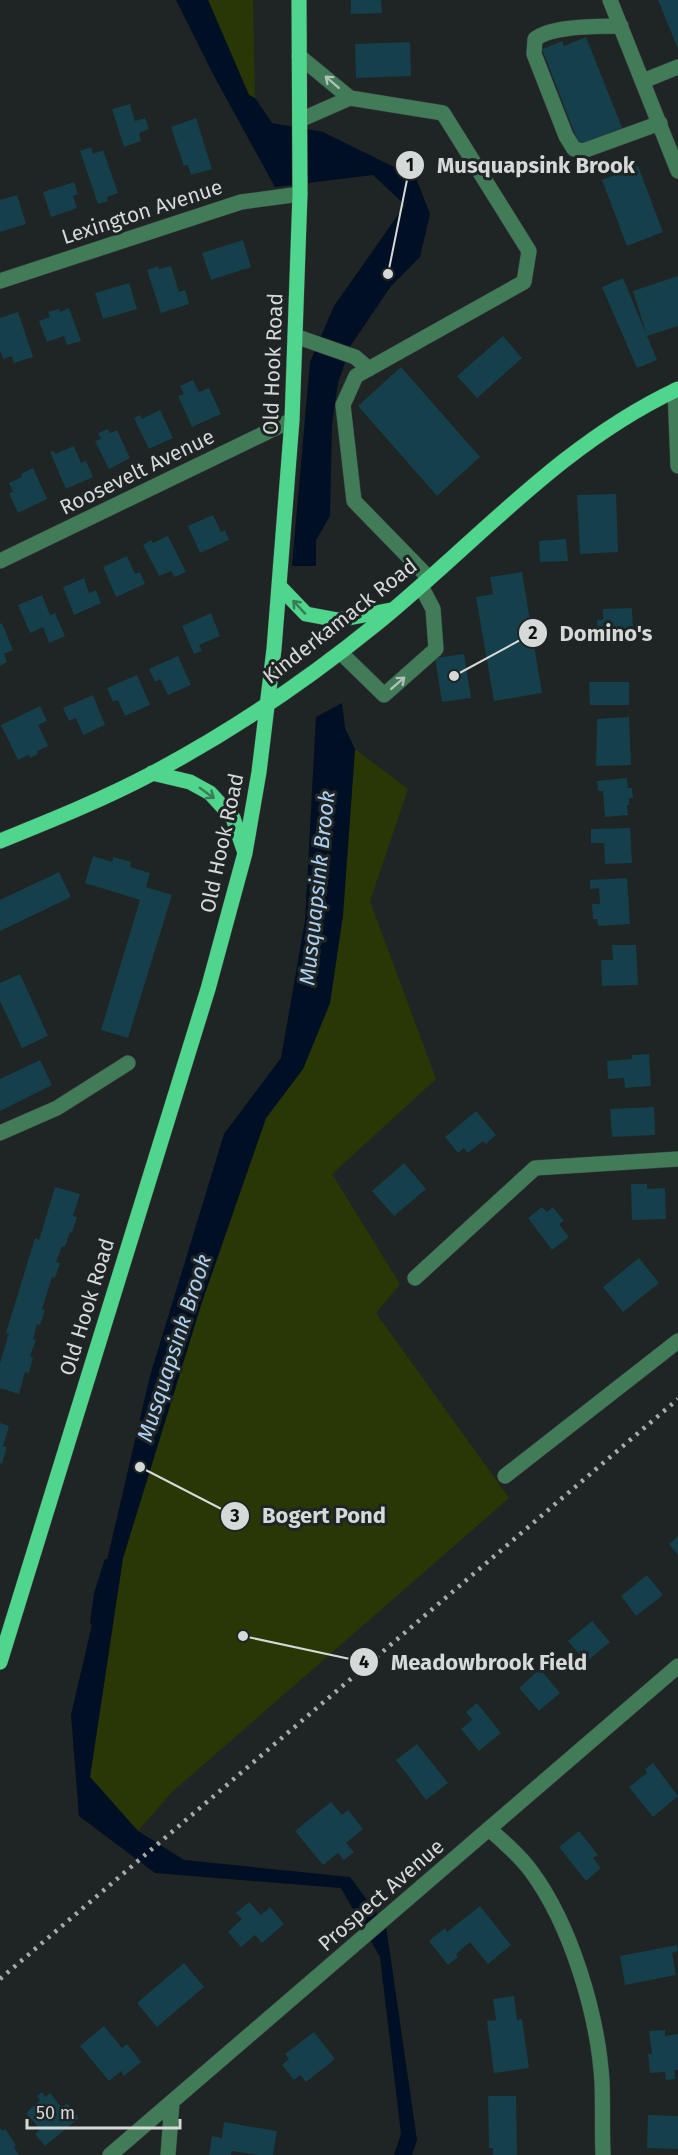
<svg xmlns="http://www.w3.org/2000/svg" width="678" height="2155" viewBox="0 0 678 2155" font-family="'Fira Sans',sans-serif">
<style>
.green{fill:#293704}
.water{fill:#000f23}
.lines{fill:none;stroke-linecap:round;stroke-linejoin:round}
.stream{stroke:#000f23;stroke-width:6}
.building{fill:#153f4a}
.minor-casing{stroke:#3c4141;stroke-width:16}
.major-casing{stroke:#3c4141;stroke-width:16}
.minor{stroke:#417b58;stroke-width:15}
.major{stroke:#50d58c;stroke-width:15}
.rail{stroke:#a7abaa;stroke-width:4.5;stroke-dasharray:3 6;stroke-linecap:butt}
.oneway{stroke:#b0c2b8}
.oneway2{stroke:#387c58}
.labels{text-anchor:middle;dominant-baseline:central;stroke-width:6;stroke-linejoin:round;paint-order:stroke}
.street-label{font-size:21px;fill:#d5d9d8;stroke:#1f2424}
.water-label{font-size:22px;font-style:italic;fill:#aed0f3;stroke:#1f2424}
.leader{fill:none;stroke:#d5d9d8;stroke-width:2}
.callout-dot{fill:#d5d9d8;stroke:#1f2424;stroke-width:2}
.mark-label{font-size:18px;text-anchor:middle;font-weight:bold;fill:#111}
.callout-label{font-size:22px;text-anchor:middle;font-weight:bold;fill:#d5d9d8;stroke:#1f2424;stroke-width:6;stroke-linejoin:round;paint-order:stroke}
</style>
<rect width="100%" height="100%" fill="#1f2424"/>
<path class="green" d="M208,0H253L255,98L249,95Z
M355,749L408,789L370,901L436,1079L332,1174L400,1284L376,1313L509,1498L171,1793L138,1831L90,1777L123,1558L201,1305L266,1118L303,1069L330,1003L343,915Z"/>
<path class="water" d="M176,0H208L249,95L255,98L272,123L323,132L416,178L430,214L420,257L391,286L351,345L338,383L332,424L330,516L316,540V566H292L310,362L334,306L405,205L373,175L275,187L214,76Z
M342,703L345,728L355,749L343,915L330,1003L303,1069L266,1118L201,1305L123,1558L90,1777L138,1831L184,1860L350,1877L386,1926L417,2140L412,2155H394L401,2134L380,1957L341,1888L155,1873L79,1816L71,1715L150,1376L224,1134L281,1058L305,921L316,717Z"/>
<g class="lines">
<path class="stream" d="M93,1622L97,1594L107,1562"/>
</g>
<path class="building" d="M351,0H381L382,13L351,14Z
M658,0H678V49Z
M586,37L623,130L580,147L542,49L562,41L564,46Z
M410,42L411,76L356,78L355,44Z
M130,104L135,121L145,118L149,129L139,133L141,141L124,147L112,109Z
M196,118L212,169L191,175L188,165L184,166L171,127Z
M91,147L93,154L103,150L118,193L107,197L108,201L98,204L80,151Z
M638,166L663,232L627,246L602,180Z
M74,182L78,194L73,196L77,208L51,217L43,192Z
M17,195L26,224L0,232V200Z
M243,240L251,267L211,280L202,253Z
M158,266L159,269L171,266L179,292L185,290L189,304L161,313L147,270Z
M678,276V326L647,336L633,291Z
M623,278L657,360L637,368L602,287Z
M129,283L137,309L103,319L95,293Z
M69,308L81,341L67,345L64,336L47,342L39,321L50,317L48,312L59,309L60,312Z
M18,312L33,357L14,363L12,356L3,359L0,351V318Z
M503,336L522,358L477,398L457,376Z
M401,367L480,457L437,496L358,406Z
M193,380L199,392L209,388L221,414L192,427L178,396L184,394L180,386Z
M160,410L173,438L149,449L134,418L140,415L142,419Z
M108,429L110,433L117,430L130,458L109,469L95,441L101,439L98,433Z
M74,446L81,463L86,461L93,477L66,489L50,452L54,451L55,454Z
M33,468L47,499L18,513L9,493L13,492L9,483L22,477L21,474Z
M616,494L618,552L580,554L577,495Z
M213,515L221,532L225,530L229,540L200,553L188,526Z
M168,536L186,572L175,577L171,571L159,576L143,545L151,540L153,543Z
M566,539L568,561L540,562L539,541Z
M127,556L135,574L140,572L145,584L116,597L103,567Z
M522,572L542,693L494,701L476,597L493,594L490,577Z
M84,578L89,593L96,590L101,603L74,615L63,587Z
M42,595L50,615L55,613L65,636L49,643L43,627L30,633L18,605Z
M632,608L633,631L620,632V634L598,635L597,620H603V609Z
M211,613L220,636L199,645L202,651L194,654L182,626Z
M2,623L13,650L4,654L7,662L0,666V624Z
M464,654L471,698L442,702L435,658Z
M178,656L191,685L168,695L160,679L155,682L149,669Z
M137,675L150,705L125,716L118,700L113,702L107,688Z
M589,682H629V705H590Z
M93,695L105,725L83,735L76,718L69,721L63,708Z
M40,706L47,721L38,725L48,746L37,751L38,754L30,758L29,755L18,760L1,725Z
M629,717L631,765L596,766L597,719Z
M627,778L628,788H632L633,798H629V805H627L628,815L605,817L603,791H598L597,781Z
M630,828L632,863L605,864L604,843H591V829Z
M93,856L112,862L113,857L131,862L130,867L150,873L146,887L172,895L128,1038L101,1030L140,900L85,883Z
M59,872L71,897L0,931V900Z
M627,878L630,924L598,926L597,919H593L592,904H600L599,888L590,889V880Z
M612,945H636L638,985L602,986L601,960H613Z
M20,974L48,1036L22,1048L0,1001V983Z
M649,1054L651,1086L625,1088L624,1078L608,1079L607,1061L632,1059V1055Z
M40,1060L52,1085L0,1111V1079Z
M654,1107L655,1135L612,1137L610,1109Z
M476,1111L496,1135L486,1144L483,1141L468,1153L464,1148L458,1153L445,1137Z
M404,1163L426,1189L394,1216L372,1191Z
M631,1184H647V1189L665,1188L666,1219L632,1220Z
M55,1187L80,1194L73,1216L77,1217L72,1233L70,1232L65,1247L62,1246L56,1262L60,1263L55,1278L52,1277L42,1309L45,1310L40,1325L37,1324L33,1339L36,1340L30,1356L33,1358L29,1373L25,1372L19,1394L0,1388V1363L9,1333H6L35,1238L39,1240Z
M542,1207L547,1212L553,1207L564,1221L559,1224L569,1237L552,1250L528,1218Z
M639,1258L659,1283L623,1312L603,1287Z
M0,1423L9,1426L3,1446L7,1447L2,1464L0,1463Z
M678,1536V1555L669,1544Z
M647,1575L663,1595L636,1616L621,1596Z
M592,1621L610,1642L586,1662L568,1641Z
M540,1669L560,1693L539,1711L519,1688Z
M477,1703L501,1733L479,1751L461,1729L472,1720L466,1712Z
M417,1744L448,1783L426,1800L396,1760Z
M653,1763L678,1796L653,1817L629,1787L647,1773L645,1769Z
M331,1802L342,1815L348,1810L363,1829L346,1843L354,1852L344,1860L338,1853L323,1865L295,1831Z
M579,1831L598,1855L593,1858L601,1868L586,1881L559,1847Z
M249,1902L261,1915L270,1907L284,1924L262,1943L255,1935L241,1947L228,1932L242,1919L236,1913Z
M480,1906L511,1945L488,1964L470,1942L456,1954L458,1957L448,1965L429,1941L445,1928L447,1932Z
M677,1945L678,1951L672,1953L676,1975L625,1985L620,1956Z
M184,1963L204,1987L157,2027L137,2003Z
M514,1996L517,2020L522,2019L529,2068L494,2073L487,2021L496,2020L493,1999Z
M104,2026L122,2048L127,2044L141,2062L124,2076L121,2071L109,2081L80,2046Z
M665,2030V2036L678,2034V2070H674L675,2079L666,2080L665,2072L650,2073L648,2054H652L649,2031Z
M314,2032L335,2059L306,2082L300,2075L294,2080L282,2065L289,2059L285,2054Z
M42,2092L45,2097L50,2093L62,2108L67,2103L79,2118L45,2146L35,2134L40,2129L26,2113L40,2100L37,2096Z
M488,2096H516L517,2155H493V2148H489Z
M648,2115L678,2116V2149L647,2148Z
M224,2122L277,2131L273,2155H257L232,2151L231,2155H209L212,2136L222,2138Z
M0,2128L3,2131L5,2129L16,2145L14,2147L19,2155H0Z"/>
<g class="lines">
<g class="minor-casing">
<path id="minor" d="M610,0L678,171
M621,26C598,27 553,25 535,39L534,54L566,136L574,149L583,151L660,123
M299,56L350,98L300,120
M643,81L678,67
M350,98L443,113L529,251L524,282L356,376L343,405L354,501L429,578
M0,281L241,202L300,194
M295,336L355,357L369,369
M675,390L678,466
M0,561L292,420
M341,653L384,695L436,649L433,609L421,586
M0,1133L57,1108L128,1063
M415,1278L535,1168L678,1159
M505,1476L678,1341
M489,1829C504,1842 519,1855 531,1871C571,1925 598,2015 602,2082C603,2106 602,2131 603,2155
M110,2155L678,1666
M168,2155L172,2103"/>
</g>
<g class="major-casing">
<path id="major" d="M280,587L306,614L338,620L391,610
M152,773L190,782L210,793L233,818L244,850
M0,841C52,820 104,799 153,773C232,731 306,681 375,625C475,544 560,444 678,389
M0,1662L208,989L245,853L259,772L274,649L292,420L300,194L299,0"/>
</g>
<use href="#minor" class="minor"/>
<use href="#major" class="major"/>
<path class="rail" d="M0,1979L678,1399"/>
</g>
<defs><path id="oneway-shaft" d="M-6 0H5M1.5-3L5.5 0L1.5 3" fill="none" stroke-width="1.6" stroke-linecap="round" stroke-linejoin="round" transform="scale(1.5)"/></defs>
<g class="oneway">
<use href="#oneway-shaft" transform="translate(332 82) rotate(-139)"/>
<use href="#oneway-shaft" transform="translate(398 683) rotate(-41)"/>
</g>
<g class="oneway2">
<use href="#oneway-shaft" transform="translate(299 607) rotate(-133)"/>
<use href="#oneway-shaft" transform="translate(207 793) rotate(36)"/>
</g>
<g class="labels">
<g class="street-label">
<text transform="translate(142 212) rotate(-18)">Lexington Avenue</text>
<text transform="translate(273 364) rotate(-88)">Old Hook Road</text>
<text transform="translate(137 472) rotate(-26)">Roosevelt Avenue</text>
<text transform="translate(340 621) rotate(-38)">Kinderkamack Road</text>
<text transform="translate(222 843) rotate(-78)">Old Hook Road</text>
<text transform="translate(87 1307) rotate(-73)">Old Hook Road</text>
<text transform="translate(381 1895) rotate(-41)">Prospect Avenue</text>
</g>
<g class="water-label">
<text transform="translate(317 888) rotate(-84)">Musquapsink Brook</text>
<text transform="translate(174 1348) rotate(-72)">Musquapsink Brook</text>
</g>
</g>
<path class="leader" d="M388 274L410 165M454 676L533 633M140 1467L235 1516M243 1636L364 1662"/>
<g class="callout-dot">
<circle cx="388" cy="274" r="6"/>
<circle cx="454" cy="676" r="6"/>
<circle cx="140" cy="1467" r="6"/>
<circle cx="243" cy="1636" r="6"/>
<circle cx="410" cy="165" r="15"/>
<circle cx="533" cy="633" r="15"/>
<circle cx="235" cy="1516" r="15"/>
<circle cx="364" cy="1662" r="15"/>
</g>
<g class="mark-label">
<text x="410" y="171">1</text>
<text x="533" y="639">2</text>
<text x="235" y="1522">3</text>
<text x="364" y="1668">4</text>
</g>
<g class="callout-label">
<text x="536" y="173">Musquapsink Brook</text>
<text x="606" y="641">Domino's</text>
<text x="324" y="1523">Bogert Pond</text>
<text x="489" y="1670">Meadowbrook Field</text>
</g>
<path d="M27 2119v9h153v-9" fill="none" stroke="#d5d9d8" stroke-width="3"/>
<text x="36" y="2119" font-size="18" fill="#d5d9d8" stroke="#1f2424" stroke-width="4.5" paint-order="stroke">50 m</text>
</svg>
